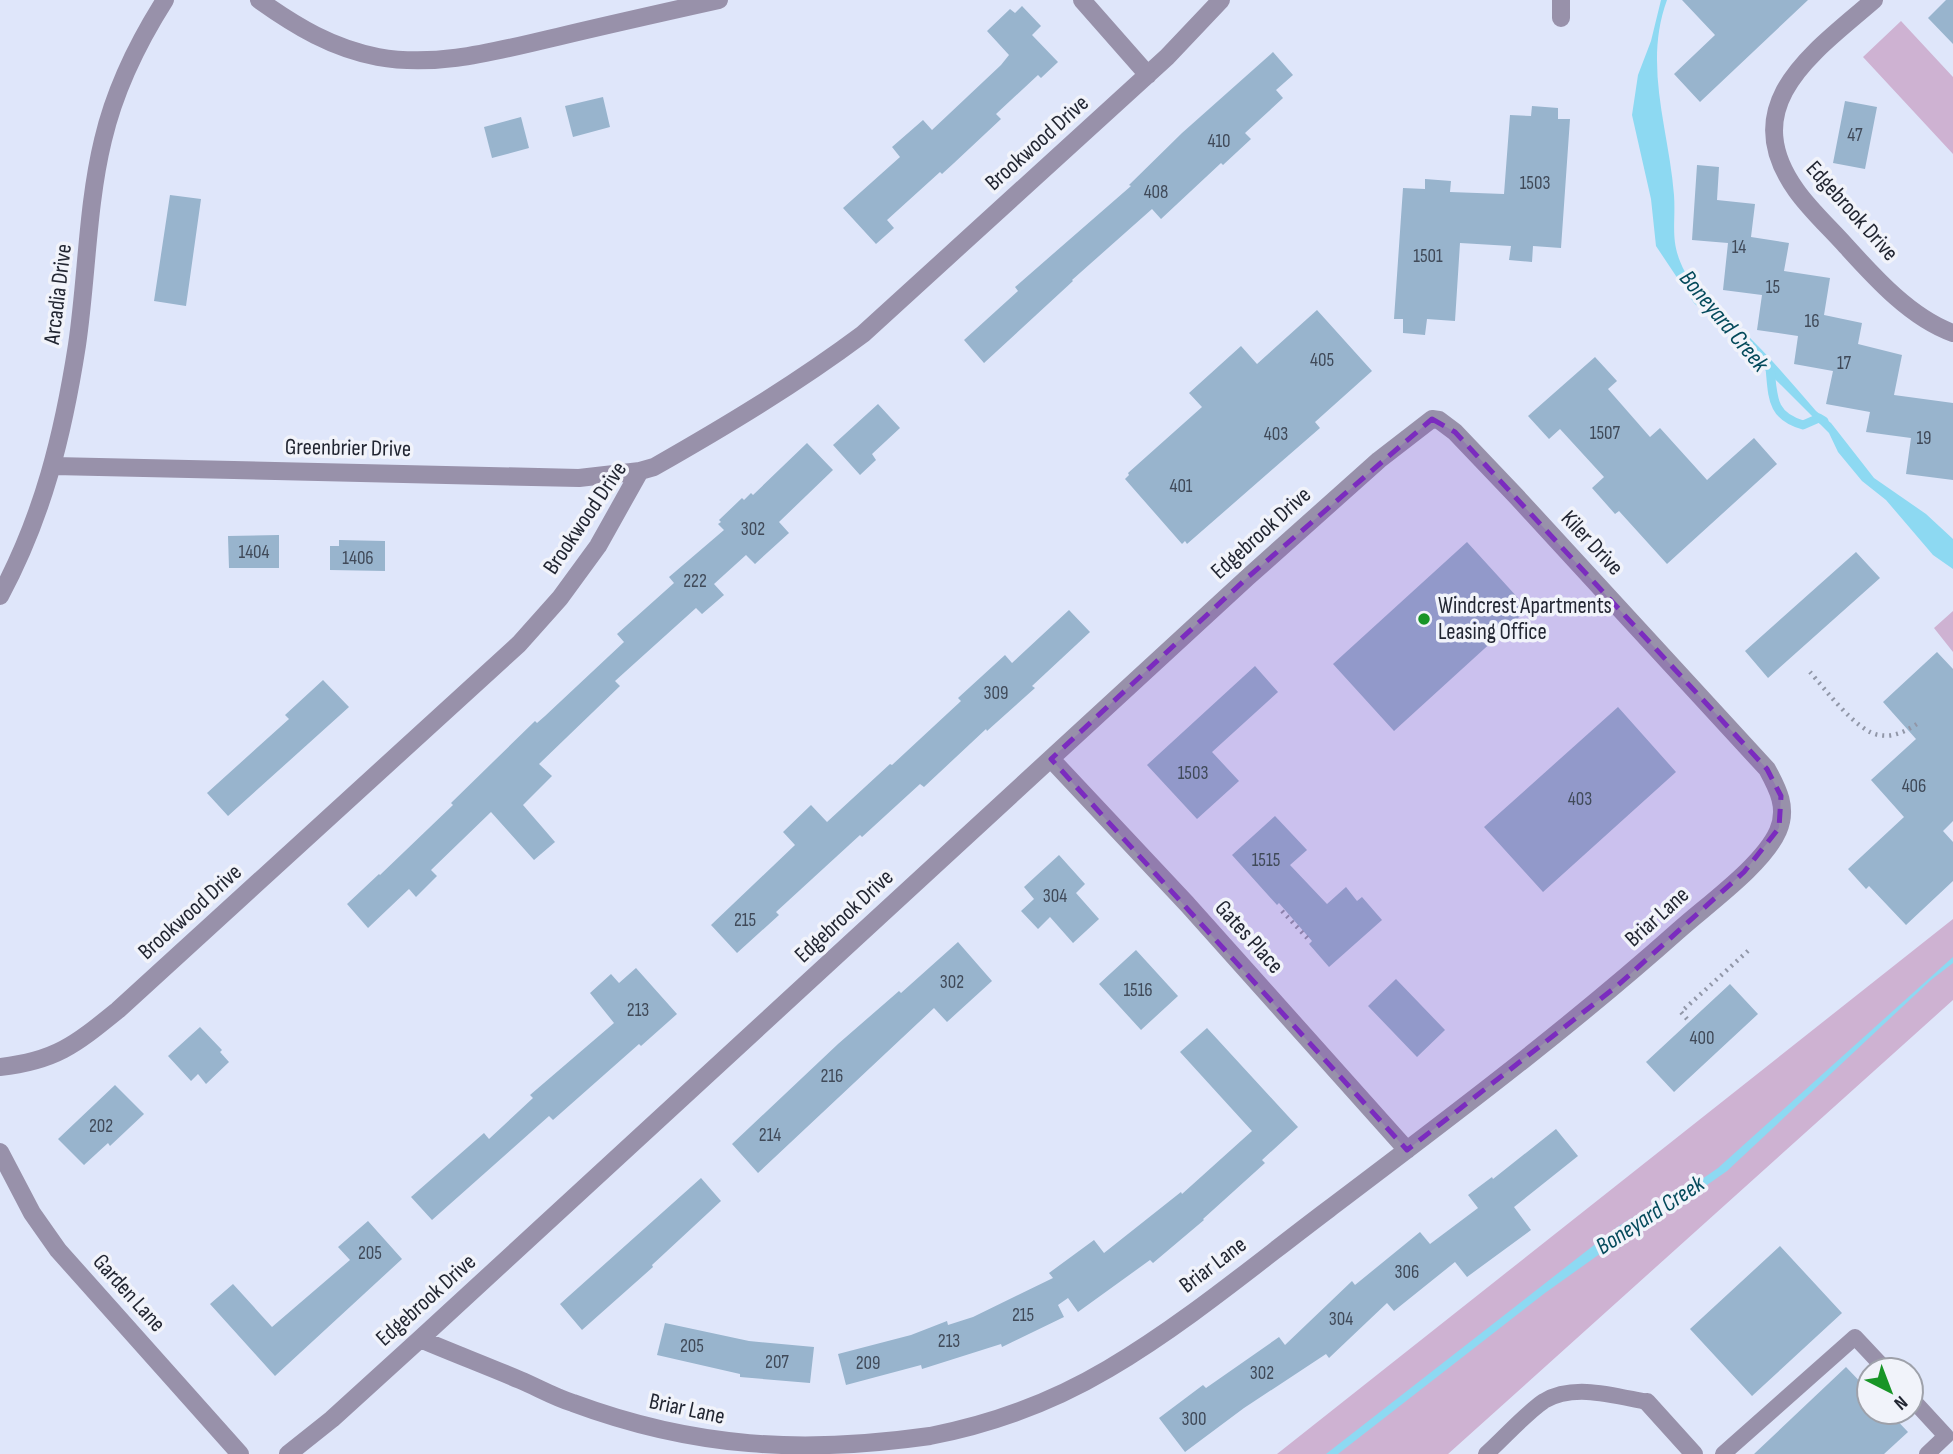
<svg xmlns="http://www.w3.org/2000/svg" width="1953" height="1454" viewBox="0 0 1953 1454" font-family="'Sofia Sans Condensed',sans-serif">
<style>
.green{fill:#ceb2d2}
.water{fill:#8dd9f2}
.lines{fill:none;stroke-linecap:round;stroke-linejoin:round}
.stream{stroke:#8dd9f2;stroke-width:9}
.building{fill:#98b4cd}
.path{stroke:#9197a8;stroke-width:4.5;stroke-dasharray:2 5;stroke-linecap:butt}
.service{stroke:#9891aa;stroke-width:16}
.minor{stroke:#9891aa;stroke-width:18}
.marked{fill:#7b2cbf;fill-opacity:0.2;stroke:#7b2cbf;stroke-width:5;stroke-dasharray:14 9;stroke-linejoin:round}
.poi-dot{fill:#189527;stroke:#f1f3fa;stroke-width:2.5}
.labels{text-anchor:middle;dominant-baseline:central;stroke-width:7;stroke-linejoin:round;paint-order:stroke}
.number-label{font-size:19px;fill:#404a59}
.street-label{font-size:23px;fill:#222632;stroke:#f1f3fa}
.poi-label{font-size:23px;fill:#222632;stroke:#f1f3fa;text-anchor:start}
.water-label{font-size:24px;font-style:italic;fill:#044a5b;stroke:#f1f3fa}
</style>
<rect width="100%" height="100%" fill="#dfe6fa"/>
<path class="green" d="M1901,21L1953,77V154L1863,57Z
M1953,611V652L1934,628Z
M1953,919V1000L1448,1454H1277Z"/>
<path class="water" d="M1661,0H1667C1643,65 1669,130 1674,195C1676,226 1669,242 1685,272C1698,295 1723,310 1741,329C1768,355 1792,383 1816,411L1831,423L1874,478L1926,514L1953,539V569L1933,555L1886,500L1862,481L1838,452L1829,433L1781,385L1694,303L1656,246L1651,199L1632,115L1638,75L1651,41Z
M1953,957V963L1931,980L1727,1171L1697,1192L1646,1221L1545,1293L1338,1454H1326L1616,1228C1649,1206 1686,1192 1718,1168Z"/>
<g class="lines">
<path class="stream" d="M1767,365L1770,368C1773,397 1771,416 1803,425L1819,418L1824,421"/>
</g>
<path class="building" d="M1682,0H1808L1700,102L1674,74L1715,35Z
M1946,0H1953V44L1928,18Z
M1022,6L1041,26L1032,35L1058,62L1041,78L1038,75L996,114L1001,119L954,163L942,174L940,172L887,220L894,228L876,244L843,208L900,157L892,147L923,120L932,130L1001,65L1009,55L987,31L1010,9L1015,13Z
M1273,52L1293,75L1276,90L1283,98L1245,133L1251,139L1223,165L1221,163L1161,219L1152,209L1072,280L1073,281L984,363L964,340L1018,291L1015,287L1131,186L1129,185L1182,133Z
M603,97L610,127L573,137L565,106Z
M1845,101L1877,107L1865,169L1833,163Z
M1532,106L1558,108V119H1570L1561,248L1533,246L1532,262L1509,260L1511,246L1460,243L1455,321L1427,319L1425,335L1403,333V319H1394L1403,188L1425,189V179L1451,181L1450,192L1504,194L1510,115L1531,116Z
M521,117L529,148L492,158L484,127Z
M1697,165L1719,167L1717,200L1755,204L1751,237L1789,243L1784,271L1830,278L1824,315L1862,323L1858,344L1902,355L1894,395L1953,403V480L1906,474L1911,438L1866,432L1870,412L1826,404L1833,371L1794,364L1798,336L1757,330L1762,295L1723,290L1728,243L1692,240Z
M170,195L201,199L186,306L154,301Z
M1317,310L1372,371L1315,422L1320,428L1187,544L1185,541L1182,544L1125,479L1129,475L1128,473L1202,407L1189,393L1241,346L1257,364Z
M1595,357L1617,381L1608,389L1650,437L1660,428L1707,480L1754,438L1777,464L1667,564L1619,511L1615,514L1592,488L1604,477L1560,429L1549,439L1528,416Z
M878,404L900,428L872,454L876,460L860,475L833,445Z
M807,443L833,470L779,522L789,533L755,564L746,555L714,584L724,595L702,614L696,608L615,681L620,686L539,764L552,776L523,805L555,842L534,860L491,812L431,870L437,876L416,897L409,889L368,928L347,904L379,874L380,875L453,805L451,803L535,721L537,723L545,716L624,642L617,634L674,583L669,577L724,530L718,524L721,522L719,520L742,498L744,500L751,493L753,495Z
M279,535V568H229L228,536Z
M339,540L385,541V571L330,570V546H339Z
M1467,542L1528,609L1394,731L1333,664Z
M1856,552L1880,578L1768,678L1745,651Z
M1069,610L1090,632L1032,686L1035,688L987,731L986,729L924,787L920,784L862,837L860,835L776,912L779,915L737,953L711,925L795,845L783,832L811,805L827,822L890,764L892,765L961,701L958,698L1005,655L1012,663Z
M1937,652L1953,669V821L1943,831L1953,842V881L1906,925L1869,886L1866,889L1848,869L1904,817L1871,780L1916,739L1883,702Z
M1255,666L1278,692L1212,752L1239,781L1197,819L1147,765Z
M323,680L349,707L228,816L207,793L289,719L285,715Z
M1618,707L1676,772L1543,892L1484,827Z
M1275,816L1307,850L1290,865L1327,904L1346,887L1357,901L1362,897L1382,920L1329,967L1309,944L1312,941L1279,903L1277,905L1232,855Z
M1059,855L1085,884L1076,893L1099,919L1073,943L1050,917L1038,929L1021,911L1034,899L1024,887Z
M958,942L992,981L947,1022L934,1008L758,1173L732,1144L838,1044L899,991L901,993Z
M1136,950L1178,996L1141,1030L1099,984Z
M636,968L677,1014L641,1046L639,1044L553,1120L549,1116L432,1220L411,1197L484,1133L489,1139L533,1098L530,1095L614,1023L590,993L611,974L619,983Z
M1396,979L1445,1030L1417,1057L1368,1006Z
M1730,984L1758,1014L1674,1092L1646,1062Z
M200,1027L222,1050L220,1052L229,1062L206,1084L198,1074L191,1081L168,1056Z
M1207,1028L1298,1127L1262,1160L1265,1163L1203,1219L1204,1220L1153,1263L1150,1260L1078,1312L1068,1298L1058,1305L1064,1317L1002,1347L1001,1344L922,1369L921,1365L846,1385L838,1354L911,1335L947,1321L948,1325L973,1317L1053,1278L1049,1273L1094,1240L1104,1253L1181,1192L1182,1194L1252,1131L1180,1052Z
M115,1085L144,1114L110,1146L108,1143L84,1165L58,1139Z
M1556,1129L1578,1156L1514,1207L1531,1230L1467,1277L1455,1262L1394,1311L1387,1303L1329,1358L1326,1354L1244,1408L1185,1452L1159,1418L1203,1385L1206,1388L1279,1337L1285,1345L1352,1281L1355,1285L1420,1232L1430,1244L1478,1208L1468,1195L1492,1177L1493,1179Z
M701,1178L721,1201L652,1265L653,1267L582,1330L560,1304Z
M368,1221L402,1259L275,1376L210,1304L233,1284L272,1327L350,1260L338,1247Z
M1780,1246L1842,1313L1752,1396L1690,1329Z
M665,1323L749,1341L814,1347L810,1383L740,1377V1374L657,1355Z
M1846,1367L1869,1391V1412H1889L1908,1432L1884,1454H1754Z"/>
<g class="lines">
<path class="path" d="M1810,672C1825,689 1857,732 1879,735C1894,738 1908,730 1920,722
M1282,911L1309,940
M1687,1019L1681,1012L1750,949"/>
<path class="service" d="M1911,1398L1946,1436L1927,1454
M1486,1454C1503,1439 1526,1413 1544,1401C1574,1383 1615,1396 1647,1402
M1723,1454L1855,1337L1886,1370"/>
<path class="minor" d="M259,0C297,27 332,48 378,57C439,68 499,50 557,37C611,24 665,12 719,0
M1082,0L1148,75
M1561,0V18
M1874,0C1814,52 1735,104 1796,190C1810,210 1830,228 1846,246C1875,278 1911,318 1953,333
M54,466L579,478L640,471
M0,596C43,516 63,435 77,345C87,277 87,206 103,140C115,89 137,44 165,0
M1051,759L1187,904L1407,1150
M0,1067C56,1061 76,1044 118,1010L519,644L560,598L598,546L640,471L654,467C726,426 796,384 863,334L1167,57L1221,0
M0,1152L32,1213L58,1250L240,1454
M1647,1402L1694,1454
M288,1454L332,1419L420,1339L1248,577L1379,460L1432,419L1439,420L1455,432L1516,496L1767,769C1778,789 1788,808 1778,831C1763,865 1708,904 1679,930C1568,1029 1448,1119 1329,1209C1257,1263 1186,1323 1108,1369C1054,1401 992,1424 930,1436C803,1454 694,1448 573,1403C554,1397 537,1387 520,1380C487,1366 453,1353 420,1339"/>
</g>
<path class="marked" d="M1432,419L1455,432L1767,769L1781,796L1779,828L1744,872L1617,986L1407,1150L1051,759L1248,577Z"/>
<circle class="poi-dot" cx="1424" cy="619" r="7"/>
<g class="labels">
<g class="number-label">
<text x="1855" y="135">47</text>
<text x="1219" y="141">410</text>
<text x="1535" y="183">1503</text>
<text x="1156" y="192">408</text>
<text x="1739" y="247">14</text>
<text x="1428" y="256">1501</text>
<text x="1773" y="287">15</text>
<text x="1812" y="321">16</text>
<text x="1322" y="360">405</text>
<text x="1844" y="363">17</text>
<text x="1605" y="433">1507</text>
<text x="1276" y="434">403</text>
<text x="1924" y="438">19</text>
<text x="1181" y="486">401</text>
<text x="753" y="529">302</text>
<text x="254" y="552">1404</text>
<text x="358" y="558">1406</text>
<text x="695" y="581">222</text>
<text x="996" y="693">309</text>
<text x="1193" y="773">1503</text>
<text x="1914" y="786">406</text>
<text x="1580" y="799">403</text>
<text x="1266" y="860">1515</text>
<text x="1055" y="896">304</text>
<text x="745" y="920">215</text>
<text x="952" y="982">302</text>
<text x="1138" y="990">1516</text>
<text x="638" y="1010">213</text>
<text x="1702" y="1038">400</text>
<text x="832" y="1076">216</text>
<text x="101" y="1126">202</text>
<text x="770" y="1135">214</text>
<text x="370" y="1253">205</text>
<text x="1407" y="1272">306</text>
<text x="1023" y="1315">215</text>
<text x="1341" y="1319">304</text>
<text x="949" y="1341">213</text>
<text x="692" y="1346">205</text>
<text x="777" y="1362">207</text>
<text x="868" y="1363">209</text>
<text x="1262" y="1373">302</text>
<text x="1194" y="1419">300</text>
</g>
<g class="street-label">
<text transform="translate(1037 143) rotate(-42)">Brookwood Drive</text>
<text transform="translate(1852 211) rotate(48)">Edgebrook Drive</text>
<text transform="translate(58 294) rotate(-83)">Arcadia Drive</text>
<text transform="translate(348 448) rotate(1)">Greenbrier Drive</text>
<text transform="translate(585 518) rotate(-56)">Brookwood Drive</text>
<text transform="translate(1261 533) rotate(-42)">Edgebrook Drive</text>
<text transform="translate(1592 543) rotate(47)">Kiler Drive</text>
<text transform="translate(190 912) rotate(-42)">Brookwood Drive</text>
<text transform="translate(844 916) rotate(-43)">Edgebrook Drive</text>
<text transform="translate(1657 917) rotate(-42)">Briar Lane</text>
<text transform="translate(1249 937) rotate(48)">Gates Place</text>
<text transform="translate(1213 1265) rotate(-37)">Briar Lane</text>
<text transform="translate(129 1293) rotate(48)">Garden Lane</text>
<text transform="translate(426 1300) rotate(-42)">Edgebrook Drive</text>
<text transform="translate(687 1409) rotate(12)">Briar Lane</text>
</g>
<g class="poi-label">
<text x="1438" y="606">Windcrest Apartments<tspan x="1438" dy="26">Leasing Office</tspan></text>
</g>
<g class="water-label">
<text transform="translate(1724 321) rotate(50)">Boneyard Creek</text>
<text transform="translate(1650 1215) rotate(-33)">Boneyard Creek</text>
</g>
</g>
<g transform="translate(1890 1391) rotate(138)"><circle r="33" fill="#f1f3fa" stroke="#9ea1aa" stroke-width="2"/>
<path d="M0-5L12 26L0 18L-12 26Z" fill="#189527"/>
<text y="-10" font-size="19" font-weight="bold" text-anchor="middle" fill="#222632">N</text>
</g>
</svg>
